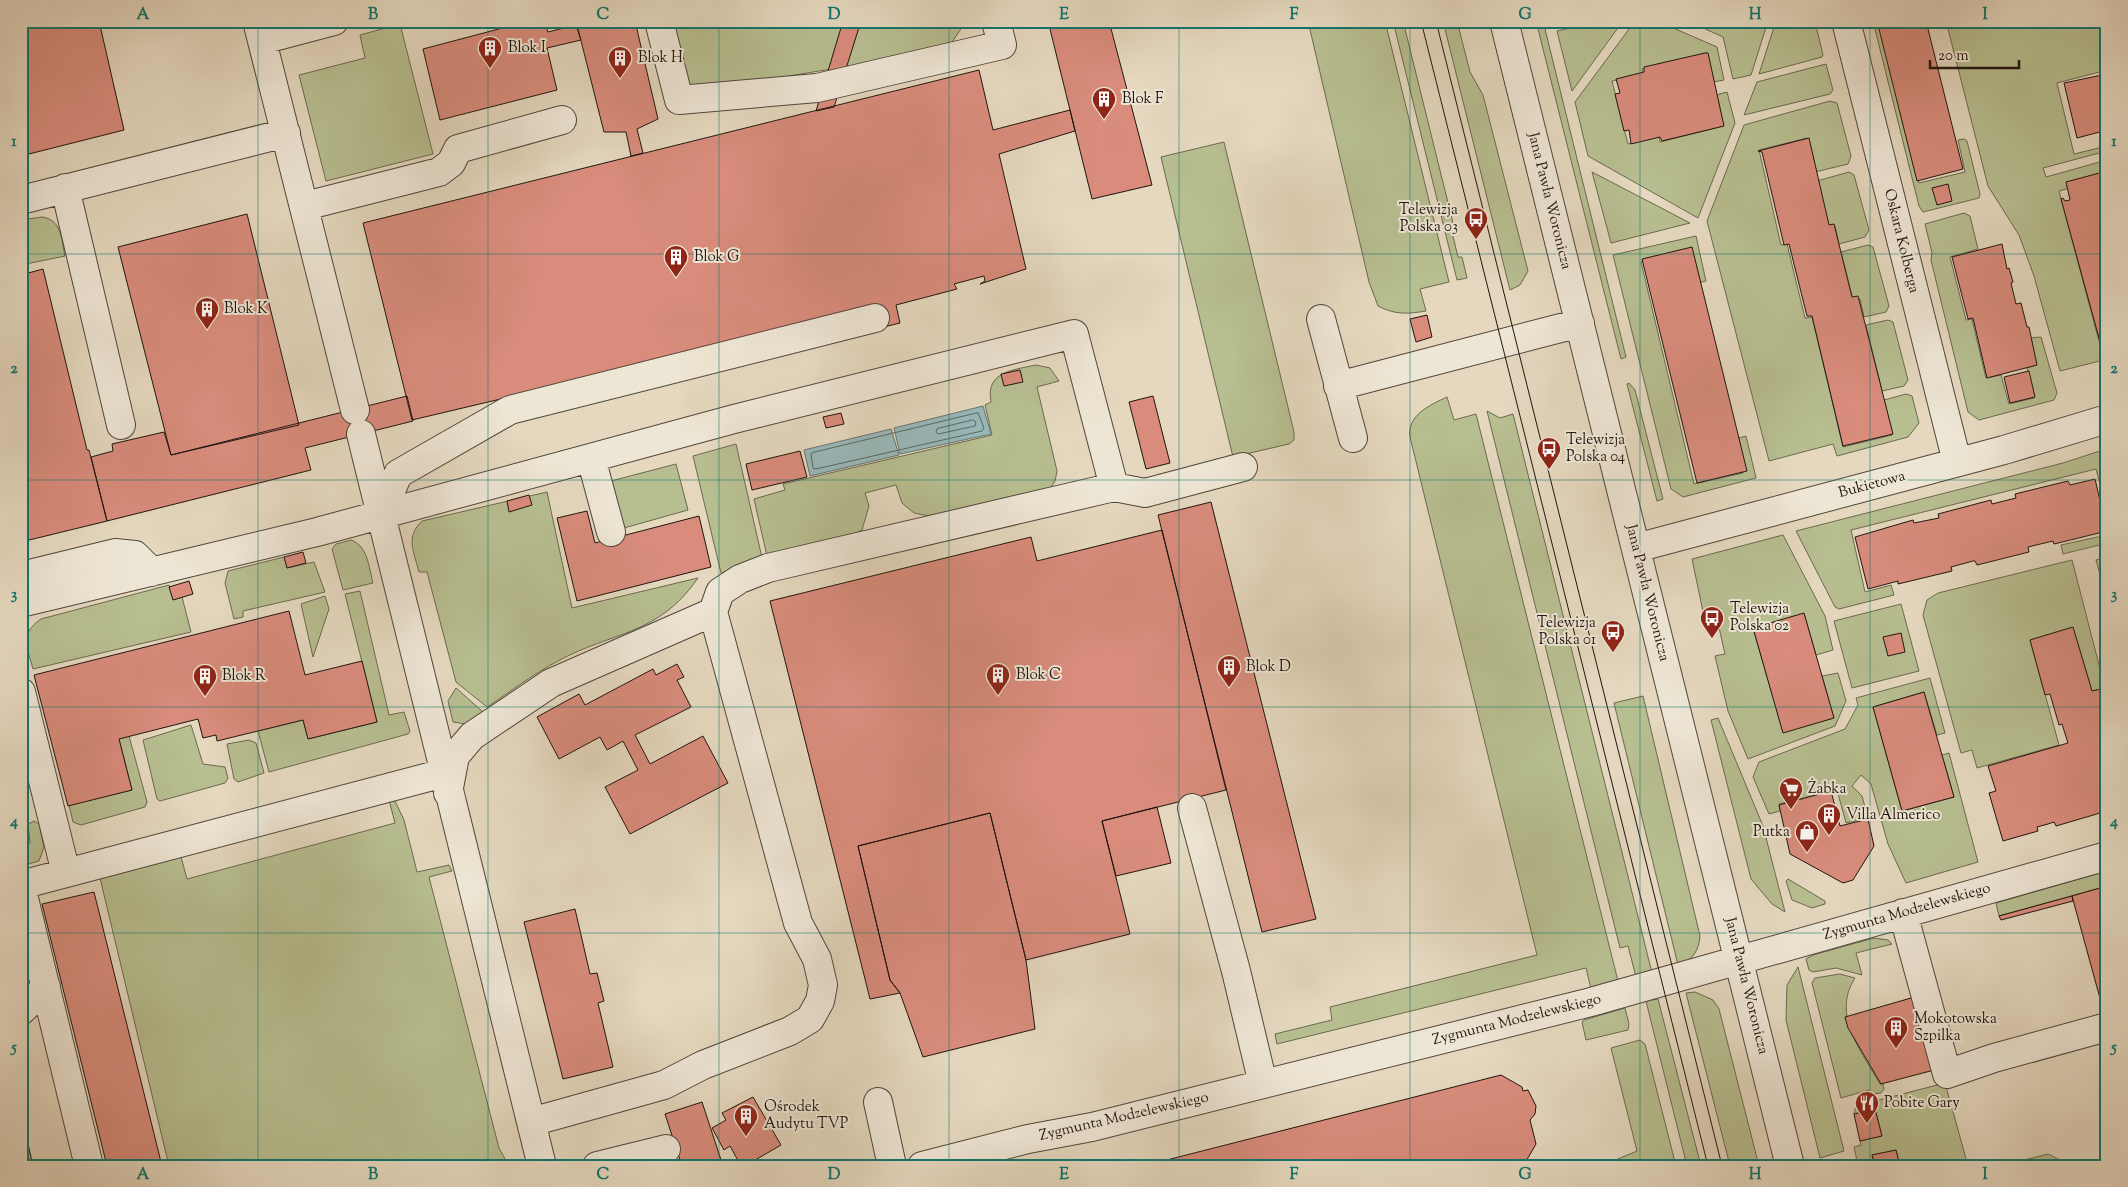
<svg xmlns="http://www.w3.org/2000/svg" width="2128" height="1187" viewBox="0 0 2128 1187" font-family="'Sorts Mill Goudy',serif">
<style>
.green{fill:#b7be90;stroke:#6b6950}
.water{fill:#98b8b9;stroke:#687675}
.lines{fill:none;stroke-linecap:round;stroke-linejoin:round}
.shore{stroke:#5c6664;stroke-width:1}
.building{fill:#d98c7c;stroke:#1f140f}
.minor-casing{stroke:#50453b;stroke-width:30}
.minor{stroke:#eee6d5;stroke-width:28}
.tram{stroke:#1f140f;stroke-width:1}
.grid{fill:none;stroke:#0f766e;stroke-width:1;stroke-opacity:0.55}
.labels{text-anchor:middle;dominant-baseline:central;stroke-width:4;stroke-linejoin:round;paint-order:stroke}
.poi-label{font-size:15px;fill:#1f140f;stroke:#eee6d5;text-anchor:start}
.street-label{font-size:15px;fill:#1f140f;stroke:#eee6d5}
.neatline{fill:none;stroke:#0f766e;stroke-width:2}
.grid-label{font-size:16px;text-anchor:middle;font-weight:bold;fill:#0f766e}
</style>
<rect width="100%" height="100%" fill="#e5d8bf"/>
<filter id="stains"><feTurbulence type="fractalNoise" baseFrequency=".004" numOctaves="4"/><feColorMatrix values="0 0 0 0 .2 0 0 0 0 .09 0 0 0 0 .02 0 0 0 .5 -.17"/></filter>
<radialGradient id="worn" r=".72"><stop offset=".6" stop-color="#630" stop-opacity="0"/><stop offset="1" stop-color="#630" stop-opacity=".3"/></radialGradient>
<path class="green" d="M666,21H966L947,50L685,93Z
M1308,21H1385L1449,282L1420,289L1426,311C1408,314 1395,315 1378,306L1369,282Z
M1393,21H1403L1454,227L1451,228L1458,257H1462L1467,278L1457,280Z
M1443,21H1457L1470,72L1483,95L1528,271L1520,285L1510,290Z
M1536,21H1543L1626,357L1621,359Z
M1602,21H1623L1572,91L1557,31Z
M1635,21H1657L1717,47L1724,80L1713,82L1706,54L1642,69L1643,74L1612,81L1628,144L1659,136L1660,142L1723,126L1716,95L1727,92L1735,123L1698,218L1588,156L1575,102Z
M1688,21H1768L1751,75L1733,79L1723,37Z
M1776,21H1815L1823,55L1822,57L1759,74Z
M1873,21H1878L1919,183L1965,172L1958,140L1964,139L1967,141L1980,194L1979,198L1923,212L1919,206Z
M1946,21H2107V70L2057,83L2074,154L2107,146V151L2043,168L2046,177L2107,160V178L2059,191L2104,360L2060,371L2034,276L2019,235L1988,186Z
M400,24L433,154L326,181L299,75L365,58L360,35Z
M1826,64L1833,90L1830,94L1744,115L1757,82Z
M1830,101L1837,103L1851,156L1848,164L1815,172L1807,138L1759,150L1781,245L1787,244L1805,318L1812,317L1843,447L1892,435L1884,400L1906,394L1912,396L1919,423L1908,437L1837,456L1833,444L1769,461L1707,221L1744,125Z
M1224,142L1294,432V440L1289,444L1233,457L1161,157Z
M1592,172L1690,223L1611,243Z
M1849,172L1854,175L1869,230L1865,237L1839,244L1835,226L1828,227L1817,181Z
M1964,213L1970,216L1978,249L1950,257L1966,320L1972,319L1986,378L2001,375L2009,404L2034,398L2027,368L2036,365L2029,338L2041,337L2057,393L2054,400L1979,420L1968,412L1931,260L1932,253L1925,224Z
M42,217C62,220 61,238 65,256L21,265V220Z
M1696,236L1706,281L1698,283L1690,250L1641,262L1694,484L1743,473L1735,439L1746,436L1756,478L1683,497L1671,489L1613,255Z
M1868,245L1873,247L1889,306L1886,312L1864,317L1860,299L1853,300L1841,252Z
M1888,320L1893,322L1908,380L1904,386L1882,391L1866,325Z
M1036,365L1050,368L1059,381L1037,387L1057,471L1055,481L1050,489L939,518L914,513L902,503L896,485L865,493L869,506L862,530L849,537L767,556L754,499L785,490L783,484L992,435L985,405L991,402C985,371 1014,370 1036,365Z
M1629,383L1635,390L1663,499L1657,501L1627,384Z
M1447,397L1454,420L1476,414L1618,981L1591,989L1586,968L1277,1044L1275,1034L1332,1020L1330,1007L1537,955L1410,437C1407,415 1430,405 1447,397Z
M1487,411L1500,418L1513,414L1652,973L1636,977L1628,946L1620,948Z
M736,444L763,562L721,573L693,456Z
M2100,451L2107,481V510L2096,469L1851,530L1865,592L1891,585L1894,595L1839,609L1835,607L1796,531L2063,463Z
M676,464L688,510L624,528L611,481Z
M547,492L572,608L698,578C658,636 613,631 558,661C533,674 510,692 487,707L456,682L427,572H419C414,552 405,537 422,521Z
M1783,535L1825,616L1833,650L1816,655L1804,614L1753,628L1783,732L1834,718L1822,676L1838,673L1846,701L1835,726L1748,759L1728,711L1715,656L1725,654L1718,623L1706,626L1692,559Z
M2107,535V543L2063,554L2061,545Z
M351,540C368,546 369,568 373,583L343,590L332,549L336,544Z
M284,557L287,568L314,562L325,592L243,611V617L234,619L225,583L228,571Z
M2107,557V600L2096,560Z
M2072,560L2105,688L2092,691L2073,627L2030,640L2059,745L1977,768L1972,750L1961,753L1923,615L1927,600L1938,593Z
M169,585L173,599L182,597L191,632L33,669C27,647 19,634 41,619Z
M360,591L389,715L404,712L410,731L408,734L269,772L258,731L303,720L308,739L377,722L345,594Z
M325,596L329,609L313,657L301,604Z
M1901,604L1919,671L1852,688L1834,621Z
M1930,678L1945,733L1937,735L1924,692L1873,707L1902,811L1954,797L1942,755L1949,753L1978,862L1906,883L1888,844L1871,784L1861,775L1852,786L1862,796L1868,818L1846,823L1837,790L1779,804L1780,811L1769,814L1753,777L1759,762L1845,729L1858,705L1856,698Z
M456,688L483,712L466,724L453,722L448,701Z
M1643,696L1700,936C1699,950 1693,961 1678,965L1614,703Z
M1718,718L1763,826L1785,912L1772,904L1751,879L1711,720Z
M191,725L203,764L225,767L228,778L225,783L160,801L157,799L143,740Z
M129,736L147,802L145,807L81,825L73,822L69,805L132,790L119,739Z
M249,740L256,743L264,773L238,782L234,779L227,744Z
M389,800L395,801L404,820L417,872L449,865L452,871L429,877L499,1148L509,1166H169L100,878L181,857L187,879L395,823Z
M34,821L39,824L44,847L39,861L21,866V845L30,843L28,824Z
M2107,871V886L1999,916L1996,903Z
M1788,879L1825,901V904L1812,908L1792,900L1786,881Z
M1874,938L1888,940L1892,944L1856,953L1862,975L1836,968L1813,972L1809,970L1806,959L1813,955Z
M1798,967L1844,1151L1820,1158L1786,1020L1787,985Z
M1840,974L1855,978C1831,1015 1862,1052 1880,1084H1883L1884,1089L1881,1093L1871,1094L1869,1090L1841,1098L1812,983L1815,978Z
M1695,992L1713,1000L1719,1009L1759,1166H1730L1686,993Z
M1658,999L1701,1166H1687L1646,1001Z
M1625,1008L1629,1024L1628,1030L1586,1040L1582,1022L1584,1020Z
M1640,1040L1645,1044L1676,1166H1601L1637,1151L1611,1048Z
M1945,1083L1968,1166H1900L1896,1150L1872,1155L1875,1166H1858L1854,1147L1861,1145L1860,1141L1882,1136L1875,1109L1854,1114L1856,1106Z
M2048,1154L2072,1166H2001Z"/>
<path class="water" d="M983,406L991,434L900,454L894,428Z
M891,429L899,455L810,476L804,450Z"/>
<g class="lines">
<path class="shore" d="M978,413L984,428L982,431L816,469L813,468L811,455L812,453Z
M973,420L976,422L975,426L938,434L936,432L937,429Z"/>
</g>
<path class="building" d="M21,21H99L124,130L21,156Z
M529,21H544L548,32L576,25L581,40L547,48L557,90L440,120L423,49Z
M576,21H635L658,119L637,129L643,153L631,156L626,132H604Z
M843,21H861L834,107L816,111Z
M1048,21H1109L1152,185L1092,199Z
M1877,21H1926L1963,169L1917,181Z
M1705,53H1708L1724,126L1662,141L1660,137L1631,144L1629,130L1624,131L1615,94L1620,93L1616,79L1644,72V67Z
M979,70L993,130L1070,110L1075,131L999,154L1026,269L980,284L985,281L984,276L954,284L957,289L896,305L900,323L522,417L505,398L412,420L363,223Z
M2107,74V130L2077,138L2064,83Z
M1809,138L1829,225L1834,224L1852,297L1858,296L1893,434L1843,446L1812,316H1807L1789,244L1784,245L1762,152L1758,151Z
M2107,171V360H2105L2061,199L2063,198L2065,201L2070,200L2066,182Z
M1948,184L1952,201L1937,205L1932,188Z
M247,214L299,425L171,455L118,247Z
M2002,244L2007,269L2009,268L2013,282L2011,283L2016,304L2021,303L2027,327H2029L2037,365L1987,378L1973,318L1968,319L1952,257Z
M1692,247L1747,471L1697,483L1642,259Z
M43,269L87,450H89L107,521L21,542V275Z
M1427,315L1432,337L1416,342L1410,319Z
M1020,370L1023,382L1004,386L1001,374Z
M2029,371L2035,397L2010,403L2004,377Z
M407,396L413,421L305,448L311,470L107,521L91,457L113,451L112,444L164,432L171,455Z
M1153,396L1170,463L1146,469L1129,402Z
M841,413L844,424L826,428L823,417Z
M800,451L807,477L752,490L746,464Z
M2095,479L2107,531L2054,544L2053,541L2028,547L2029,552L1977,565L1975,561H1973L1951,567L1952,571L1898,584V581L1868,589L1855,537L1913,520L1914,523L1939,518L1938,514L1991,500L1992,504L2016,498L2015,494L2068,481L2070,485Z
M529,495L532,505L509,512L507,501Z
M1211,502L1316,919L1262,932L1158,515Z
M587,511L595,543L699,516L711,567L577,601L557,518Z
M1162,530L1226,790L1102,821L1130,934L1026,960L990,813L858,846L890,980L900,993L870,999L770,601L1031,537L1037,561Z
M303,552L306,563L287,568L284,557Z
M189,581L193,594L173,600L169,587Z
M289,611L305,675L362,661L377,722L308,739L303,720L217,741L216,735L203,738L198,719L119,739L132,790L68,806L34,675Z
M1804,613L1834,718L1783,733L1753,628Z
M2073,627L2092,691L2105,688L2107,697V811L2056,826L2054,822L2048,824L2037,827L2038,831L2003,841L1989,793L1996,791L1988,766L2068,743L2062,724L2059,725L2050,694L2045,695L2030,640Z
M1901,633L1905,652L1888,656L1883,637Z
M677,664L684,677L677,680L691,707L635,735L650,764L703,736L728,783L630,834L605,787L638,770L623,741L607,750L600,737L559,759L537,717L579,694L585,705L653,669L656,675Z
M1924,692L1954,797L1902,811L1873,707Z
M1831,791L1840,826L1868,819L1874,846L1853,880L1843,883L1790,854L1779,805Z
M1157,807L1171,863L1116,876L1102,821Z
M990,813L1026,960L1035,1029L923,1057L900,993L890,980L858,846Z
M2107,886V1001L2101,1002L2072,896Z
M94,892L162,1166H107L42,904Z
M2072,896L2073,901L2001,920L1999,916Z
M575,909L590,974L597,973L604,1001L598,1003L613,1067L563,1079L524,922Z
M1918,996L1938,1069L1881,1084L1848,1028L1845,1017Z
M1501,1075L1522,1087L1523,1091L1528,1090L1536,1106L1535,1114L1530,1120L1536,1144L1525,1163L1515,1166H1502V1162L1488,1166H1143Z
M753,1097L781,1145L745,1166H741L730,1146L724,1150L712,1128L726,1120L722,1113Z
M702,1102L723,1166H682L665,1114Z
M1875,1109L1882,1136L1860,1141L1854,1114Z
M23,1122L33,1166H21Z
M1896,1150L1900,1166H1875L1872,1155Z"/>
<g class="lines">
<g class="minor-casing">
<path id="minor" d="M257,21L355,410
M659,21L679,100L817,88L1002,45L996,21
M1504,21L1790,1166
M1846,21L1957,462
M262,40L334,21
M65,188L121,425
M21,200L286,133
M305,206L439,172L451,163L458,149L562,120
M1321,319L1353,438
M1338,386L1580,323
M361,434L531,1122L664,1085L703,1065L790,1031L810,1019L820,1001L823,985L817,959L798,923L713,612
M591,458L611,532
M1114,487L1145,493L1243,467
M381,515L398,474L510,410L875,318
M1636,548L2004,450L2107,419
M21,576L115,553L135,555L152,572
M21,603L317,532L734,419L1074,334L1114,487L768,568L740,579L720,592L713,612L551,683L472,736L455,756L448,793
M21,692L66,873
M1192,808L1236,971L1263,1084
M21,885L444,773
M21,886L89,1166
M1903,913L1947,1074L1994,1058L2107,1027
M21,1011L46,987
M878,1102L892,1166
M531,1122L542,1166
M597,1166L666,1149
M922,1166L1028,1139L1092,1127L1591,1002L2107,856"/>
</g>
<use href="#minor" class="minor"/>
<path class="tram" d="M1421,21L1708,1166
M1436,21L1722,1166"/>
</g>
<path class="grid" d="M258,21V1166M488,21V1166M719,21V1166M949,21V1166M1179,21V1166M1410,21V1166M1640,21V1166M1870,21V1166M21,254H2107M21,480H2107M21,707H2107M21,933H2107"/>
<defs>
<g id="building-pin" transform="scale(1.25)"><path d="M0 17L-7.5 6A9.5 9.5 0 1 1 7.5 6Z" fill="#8f2418" stroke="#eee6d5"/><path d="M-4-6H4V6H1V3H-1V6H-4ZM-2.5-4.3h1.7v1.8h-1.7ZM.8-4.3h1.7v1.8H.8ZM-2.5-1h1.7V.8h-1.7ZM.8-1h1.7V.8H.8Z" fill="#fff"/></g>
<g id="bus-pin" transform="scale(1.25)"><path d="M0 17L-7.5 6A9.5 9.5 0 1 1 7.5 6Z" fill="#8f2418" stroke="#eee6d5"/><path d="M-5-6H5V4H4V6H2V4H-2V6H-4V4H-5ZM-3.5-4V0h7V-4ZM-3.5 1.2v1.5H-2V1.2ZM2 1.2v1.5H3.5V1.2Z" fill="#fff"/></g>
<g id="supermarket-pin" transform="scale(1.25)"><path d="M0 17L-7.5 6A9.5 9.5 0 1 1 7.5 6Z" fill="#8f2418" stroke="#eee6d5"/><path d="M-6-5.5h2.5l.6 2H6L4.5 2H-2.5L-4.4-4H-6ZM-1.5 3.2a1.3 1.3 0 1 0 .1 0ZM3 3.2a1.3 1.3 0 1 0 .1 0Z" fill="#fff"/></g>
<g id="shop-pin" transform="scale(1.25)"><path d="M0 17L-7.5 6A9.5 9.5 0 1 1 7.5 6Z" fill="#8f2418" stroke="#eee6d5"/><path d="M-5-2.5h2.3a2.7 3.5 0 0 1 5.4 0H5L5.5 6h-11ZM-1.5-2.5h3a1.5 2.3 0 0 0-3 0Z" fill="#fff"/></g>
<g id="restaurant-pin" transform="scale(1.25)"><path d="M0 17L-7.5 6A9.5 9.5 0 1 1 7.5 6Z" fill="#8f2418" stroke="#eee6d5"/><path d="M-5-6h1v4h1v-4h1v4h1v-4h1v5L-1.5 .5V6h-2V.5L-5-1ZM5-6V6H3V1.5H1.5Q1.5-4 5-6Z" fill="#fff"/></g>
</defs>
<g fill-rule="evenodd">
<use href="#building-pin" x="490" y="48"/>
<use href="#building-pin" x="620" y="58"/>
<use href="#building-pin" x="1104" y="99"/>
<use href="#bus-pin" x="1476" y="219"/>
<use href="#building-pin" x="676" y="257"/>
<use href="#building-pin" x="207" y="309"/>
<use href="#bus-pin" x="1549" y="449"/>
<use href="#bus-pin" x="1712" y="618"/>
<use href="#bus-pin" x="1613" y="632"/>
<use href="#building-pin" x="1229" y="667"/>
<use href="#building-pin" x="998" y="675"/>
<use href="#building-pin" x="205" y="676"/>
<use href="#supermarket-pin" x="1791" y="789"/>
<use href="#building-pin" x="1829" y="815"/>
<use href="#shop-pin" x="1807" y="832"/>
<use href="#building-pin" x="1896" y="1028"/>
<use href="#restaurant-pin" x="1867" y="1103"/>
<use href="#building-pin" x="746" y="1116"/>
</g>
<g class="labels">
<g class="poi-label">
<text x="508" y="48">Blok I</text>
<text x="638" y="58">Blok H</text>
<text x="1122" y="99">Blok F</text>
<text x="1458" y="210" text-anchor="end">Telewizja<tspan x="1458" dy="17">Polska 03</tspan></text>
<text x="694" y="257">Blok G</text>
<text x="224" y="309">Blok K</text>
<text x="1566" y="440">Telewizja<tspan x="1566" dy="17">Polska 04</tspan></text>
<text x="1730" y="609">Telewizja<tspan x="1730" dy="17">Polska 02</tspan></text>
<text x="1596" y="623" text-anchor="end">Telewizja<tspan x="1596" dy="17">Polska 01</tspan></text>
<text x="1246" y="667">Blok D</text>
<text x="1016" y="675">Blok C</text>
<text x="222" y="676">Blok R</text>
<text x="1808" y="789">Żabka</text>
<text x="1846" y="815">Villa Almerico</text>
<text x="1790" y="832" text-anchor="end">Putka</text>
<text x="1914" y="1019">Mokotowska<tspan x="1914" dy="17">Szpilka</tspan></text>
<text x="1884" y="1103">Pobite Gary</text>
<text x="764" y="1107">Ośrodek<tspan x="764" dy="17">Audytu TVP</tspan></text>
</g>
<g class="street-label">
<text transform="translate(1549 201) rotate(76)">Jana Pawła Woronicza</text>
<text transform="translate(1901 241) rotate(76)">Oskara Kolberga</text>
<text transform="translate(1872 485) rotate(-15)">Bukietowa</text>
<text transform="translate(1647 593) rotate(76)">Jana Pawła Woronicza</text>
<text transform="translate(1907 912) rotate(-16)">Zygmunta Modzelewskiego</text>
<text transform="translate(1746 986) rotate(76)">Jana Pawła Woronicza</text>
<text transform="translate(1517 1020) rotate(-14)">Zygmunta Modzelewskiego</text>
<text transform="translate(1124 1117) rotate(-13)">Zygmunta Modzelewskiego</text>
</g>
</g>
<rect width="2128" height="1187" fill="none" stroke="#e5d8bf" stroke-width="55"/>
<path d="M1930 60v8h89v-8" fill="none" stroke="#1f140f" stroke-width="2.5"/>
<text x="1938" y="60" font-size="15" fill="#1f140f" stroke="#eee6d5" stroke-width="4" paint-order="stroke">20 m</text>
<rect x="28" y="28" width="2072" height="1132" class="neatline"/>
<g class="grid-label">
<text x="143" y="19">A</text>
<text x="373" y="19">B</text>
<text x="603" y="19">C</text>
<text x="834" y="19">D</text>
<text x="1064" y="19">E</text>
<text x="1294" y="19">F</text>
<text x="1525" y="19">G</text>
<text x="1755" y="19">H</text>
<text x="1985" y="19">I</text>
<text x="14" y="146">1</text>
<text x="2114" y="146">1</text>
<text x="14" y="373">2</text>
<text x="2114" y="373">2</text>
<text x="14" y="599">3</text>
<text x="2114" y="599">3</text>
<text x="14" y="826">4</text>
<text x="2114" y="826">4</text>
<text x="14" y="1052">5</text>
<text x="2114" y="1052">5</text>
<text x="143" y="1179">A</text>
<text x="373" y="1179">B</text>
<text x="603" y="1179">C</text>
<text x="834" y="1179">D</text>
<text x="1064" y="1179">E</text>
<text x="1294" y="1179">F</text>
<text x="1525" y="1179">G</text>
<text x="1755" y="1179">H</text>
<text x="1985" y="1179">I</text>
</g>
<rect width="100%" height="100%" filter="url(#stains)"/>
<rect width="100%" height="100%" fill="url(#worn)"/>
</svg>
